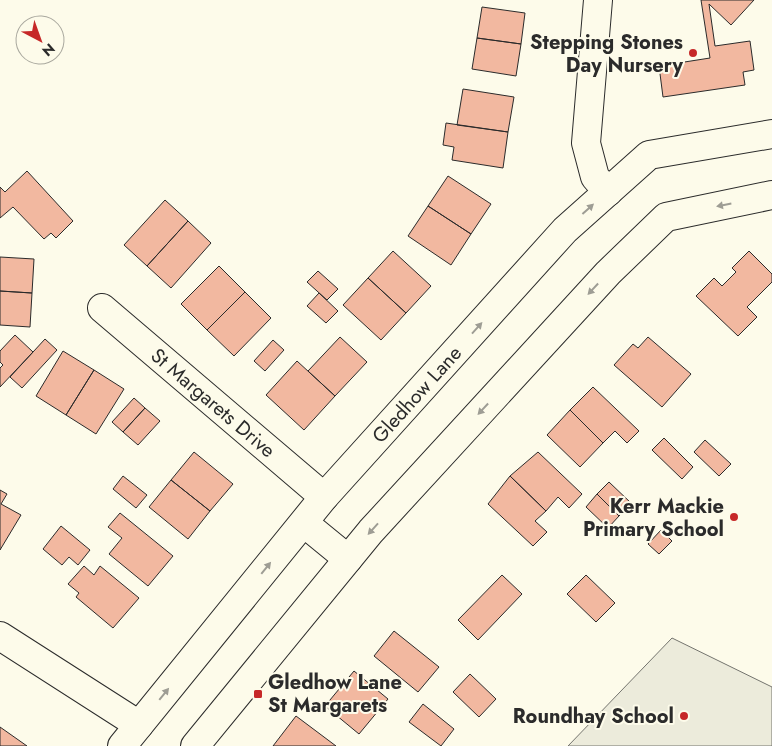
<svg xmlns="http://www.w3.org/2000/svg" width="772" height="746" viewBox="0 0 772 746" font-family="Jost,sans-serif">
<style>
.green{fill:#ecebdb;stroke:#74746e}
.building{fill:#f2b8a0;stroke:#2b2b2b}
.lines{fill:none;stroke-linecap:round;stroke-linejoin:round}
.minor-casing{stroke:#2b2b2b;stroke-width:30}
.tertiary-casing{stroke:#2b2b2b;stroke-width:30}
.minor{stroke:#fdfbea;stroke-width:28}
.tertiary{stroke:#fdfbea;stroke-width:28}
.oneway{fill:#9e9d94}
.poi-dot{fill:#c62828;stroke:#fdfbea;stroke-width:2}
.labels{text-anchor:middle;dominant-baseline:central;stroke-width:4;stroke-linejoin:round;paint-order:stroke}
.poi-label{font-size:20px;font-weight:bold;fill:#2b2b2b;stroke:#fdfbea;text-anchor:end}
.street-label{font-size:20px;fill:#2b2b2b;stroke:#fdfbea}
</style>
<rect width="100%" height="100%" fill="#fdfbea"/>
<path class="green" d="M672,638L772,687V746H568Z"/>
<path class="building" d="M701,0H754L731,25L709,4L715,46L750,41L754,70L743,72L745,85L663,97L659,66L710,58Z
M482,7L525,13L521,44L477,38Z
M477,38L521,44L516,76L472,69Z
M463,89L514,97L508,132L457,125Z
M446,123L508,132L503,168L452,160L454,147L443,145Z
M27,171L73,221L56,238L51,233L44,239L13,207L0,218V187L5,192Z
M448,176L491,204L471,234L428,206Z
M165,200L188,221L147,266L124,245Z
M428,206L471,234L451,265L408,236Z
M188,221L211,243L171,288L147,266Z
M393,251L431,286L406,313L368,278Z
M749,251L772,274V282L747,307L757,317L738,336L696,296L714,278L722,286L736,272L732,268Z
M0,257L34,259L32,293L0,291Z
M219,266L245,292L207,330L181,304Z
M318,271L338,289L327,300L307,282Z
M368,278L406,313L381,340L343,305Z
M0,291L32,293L30,327L0,325Z
M245,292L271,318L234,356L207,330Z
M319,293L338,311L326,323L307,306Z
M15,335L33,352L0,387V368L3,365L0,362V351Z
M340,337L367,362L335,396L308,371Z
M648,337L691,374L662,407L614,365L633,344L638,348Z
M45,339L57,350L22,388L10,377Z
M273,340L284,350L265,371L254,361Z
M63,351L94,370L66,415L36,396Z
M297,361L335,396L304,430L266,395Z
M94,370L124,389L96,434L66,415Z
M593,387L639,431L627,443L615,431L603,443L570,410Z
M134,398L145,408L123,432L112,422Z
M145,408L160,421L138,445L123,432Z
M570,410L603,443L580,467L547,435Z
M664,438L693,467L682,479L652,450Z
M705,440L731,464L719,476L694,452Z
M194,452L233,484L210,511L171,480Z
M538,452L582,494L569,508L558,497L546,511L510,476Z
M123,476L147,495L136,508L113,489Z
M510,476L546,511L535,521L547,532L533,546L488,504Z
M171,480L210,511L188,539L149,507Z
M609,482L631,503L619,516L597,494Z
M0,490L7,494L1,504L21,515L0,550Z
M597,494L619,516L608,528L586,507Z
M120,513L173,556L148,586L109,554L122,538L108,527Z
M61,526L90,550L78,565L69,557L62,565L43,549Z
M661,530L672,541L659,554L648,544Z
M84,566L94,575L100,566L139,598L113,628L76,597L79,593L68,584Z
M502,575L522,594L478,640L458,620Z
M586,575L615,603L596,622L567,594Z
M394,631L439,667L418,692L374,656Z
M354,671L388,699L359,734L325,706Z
M470,674L496,699L479,717L453,692Z
M423,704L454,729L441,746L409,722Z
M296,716L336,746H273Z
M0,727L27,746H0Z"/>
<g class="lines">
<g class="minor-casing">
<g id="minor">
<path d="M598,0L586,143L595,177L608,192"/>
<path id="s1" d="M102,308L324,497"/>
<path d="M0,636L139,725"/>
</g>
</g>
<g class="tertiary-casing">
<g id="tertiary">
<path d="M304,523L348,559"/>
<path id="s2" d="M122,746L324,497L565,230L649,155L772,134"/>
<path d="M195,746L371,531L608,273L666,217L772,195"/>
</g>
</g>
<use href="#minor" class="minor"/>
<use href="#tertiary" class="tertiary"/>
</g>
<defs><path id="oneway-solid" d="M-6-.8H1V-3.2L6.5 0L1 3.2V.8H-6Z" transform="scale(1.25)"/></defs>
<g class="oneway">
<use href="#oneway-solid" transform="translate(724 205) rotate(169)"/>
<use href="#oneway-solid" transform="translate(588 209) rotate(-42)"/>
<use href="#oneway-solid" transform="translate(593 289) rotate(133)"/>
<use href="#oneway-solid" transform="translate(477 328) rotate(-48)"/>
<use href="#oneway-solid" transform="translate(483 409) rotate(133)"/>
<use href="#oneway-solid" transform="translate(373 529) rotate(132)"/>
<use href="#oneway-solid" transform="translate(266 568) rotate(-51)"/>
<use href="#oneway-solid" transform="translate(164 694) rotate(-51)"/>
</g>
<g class="poi-dot">
<circle cx="693" cy="53" r="5"/>
<circle cx="734" cy="517" r="5"/>
<rect x="253" y="689" width="10" height="10" rx="2.5"/>
<circle cx="684" cy="716" r="5"/>
</g>
<g class="labels">
<g class="poi-label">
<text x="683" y="42">Stepping Stones<tspan x="683" dy="23">Day Nursery</tspan></text>
<text x="724" y="506">Kerr Mackie<tspan x="724" dy="23">Primary School</tspan></text>
<text x="268" y="682" text-anchor="start">Gledhow Lane<tspan x="268" dy="23">St Margarets</tspan></text>
<text x="674" y="716">Roundhay School</text>
</g>
<g class="street-label">
<text stroke="none"><textPath href="#s2" startOffset="459">Gledhow Lane</textPath></text>
<text stroke="none"><textPath href="#s1" startOffset="146">St Margarets Drive</textPath></text>
</g>
</g>
<g transform="translate(40 40) rotate(139)"><circle r="24" fill="#fdfbea" stroke="#a9a89e"/>
<path d="M0-4L9 19L0 12L-9 19Z" fill="#c62828"/>
<text y="-8" font-size="14" font-weight="bold" text-anchor="middle" fill="#2b2b2b">N</text>
</g>
</svg>
